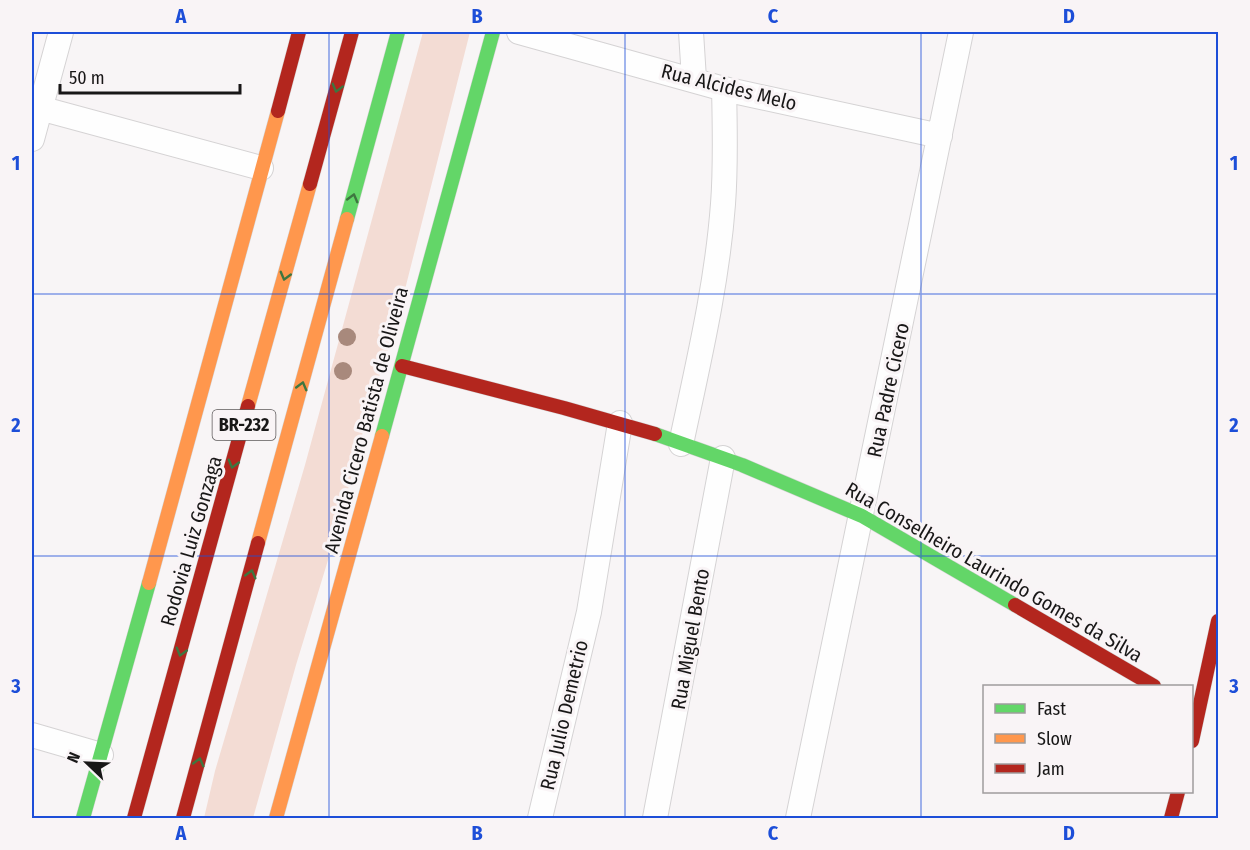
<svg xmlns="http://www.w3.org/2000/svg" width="1250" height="850" viewBox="0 0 1250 850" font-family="'Fira Sans Condensed',sans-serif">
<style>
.green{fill:#f3dcd4}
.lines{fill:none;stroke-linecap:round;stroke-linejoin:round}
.street-casing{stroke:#d5d3d4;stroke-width:26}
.fast-casing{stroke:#d5d3d4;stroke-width:15}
.slow-casing{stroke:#d5d3d4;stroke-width:15}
.jam-casing{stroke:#d5d3d4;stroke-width:15}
.street{stroke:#fefefe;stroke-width:24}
.fast{stroke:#63d668;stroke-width:14}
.slow{stroke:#ff974d;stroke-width:14}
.jam{stroke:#b3261e;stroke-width:14}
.tree{fill:#a8897c}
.oneway{stroke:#3e7640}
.grid{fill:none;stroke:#1d4ed8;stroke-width:1.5;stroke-opacity:0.55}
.labels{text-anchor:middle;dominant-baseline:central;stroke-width:6;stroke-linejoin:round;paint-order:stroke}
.shield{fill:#f9f4f6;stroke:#5c595a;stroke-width:1.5}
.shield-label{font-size:18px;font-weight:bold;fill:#181717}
.street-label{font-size:20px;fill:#181717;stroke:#f9f4f6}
.neatline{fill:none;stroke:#1d4ed8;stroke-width:2}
.grid-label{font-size:20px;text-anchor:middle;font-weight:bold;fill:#1d4ed8}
</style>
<rect width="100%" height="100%" fill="#f8f5f6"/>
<path class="green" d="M423,32H470L395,329L371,401L339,524L296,665L253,818H204L215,771L305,465Z"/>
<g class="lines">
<g class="street-casing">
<path id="street" d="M519,32L724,89L940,136
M691,32L694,79
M32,106L261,168
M32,139L61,32
M681,444C698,364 717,285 723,204C726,165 725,127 724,89
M32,735L101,755
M540,818L589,612L620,423
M655,818L723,458
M798,818L961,32"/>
</g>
<g class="fast-casing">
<path id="fast" d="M347,219L398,32
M655,434L742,465L862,516L1015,605
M382,436L493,32
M83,818L149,583"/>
</g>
<g class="slow-casing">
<path id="slow" d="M248,406L310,184
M258,543L347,219
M149,583L278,111
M276,818L382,436"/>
</g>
<g class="jam-casing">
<path id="jam" d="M278,111L299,32
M310,184L352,32
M402,366L564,408L655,434
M1015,605L1154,686
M1192,741L1218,621
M134,818L248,406
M183,818L258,543
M1171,818L1178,792"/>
</g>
<use href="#street" class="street"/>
<use href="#fast" class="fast"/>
<use href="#slow" class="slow"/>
<use href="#jam" class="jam"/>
</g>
<g class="tree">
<circle cx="347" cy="337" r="9"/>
<circle cx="343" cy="371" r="9"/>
</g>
<defs><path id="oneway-chevron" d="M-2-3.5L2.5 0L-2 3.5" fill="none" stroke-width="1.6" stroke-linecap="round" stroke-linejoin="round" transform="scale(1.5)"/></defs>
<g class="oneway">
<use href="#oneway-chevron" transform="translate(337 88) rotate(105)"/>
<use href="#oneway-chevron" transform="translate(353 198) rotate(-75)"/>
<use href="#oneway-chevron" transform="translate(285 276) rotate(105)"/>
<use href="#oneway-chevron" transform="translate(302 386) rotate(-75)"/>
<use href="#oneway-chevron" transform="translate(233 464) rotate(106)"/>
<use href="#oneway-chevron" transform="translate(251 574) rotate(-75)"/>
<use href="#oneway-chevron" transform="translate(181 652) rotate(106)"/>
<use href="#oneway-chevron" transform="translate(199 762) rotate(-75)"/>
</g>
<path class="grid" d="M329,32V818M625,32V818M921,32V818M32,294H1218M32,556H1218"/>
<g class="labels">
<rect class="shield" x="212.5" y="410" width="63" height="30" rx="4.5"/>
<g class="shield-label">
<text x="244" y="425">BR-232</text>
</g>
<g class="street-label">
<text transform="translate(729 87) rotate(14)">Rua Alcides Melo</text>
<text transform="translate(888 390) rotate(-78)">Rua Padre Cicero</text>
<text transform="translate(366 420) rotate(-75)">Avenida Cicero Batista de Oliveira</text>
<text transform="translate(191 541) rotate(-74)">Rodovia Luiz Gonzaga</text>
<text transform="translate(994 572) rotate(30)">Rua Conselheiro Laurindo Gomes da Silva</text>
<text transform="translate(690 639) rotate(-80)">Rua Miguel Bento</text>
<text transform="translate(564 715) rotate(-77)">Rua Julio Demetrio</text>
</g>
</g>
<rect width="1250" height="850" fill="none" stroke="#f9f4f6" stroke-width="66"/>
<rect x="983" y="685" width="210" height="108" fill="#f9f4f6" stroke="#9f9c9d" stroke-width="1.5"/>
<rect x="995" y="704" width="30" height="9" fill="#63d668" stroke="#9f9c9d" stroke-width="1.5"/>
<text x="1037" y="715" font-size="18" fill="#181717">Fast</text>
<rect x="995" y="734" width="30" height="9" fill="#ff974d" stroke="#9f9c9d" stroke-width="1.5"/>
<text x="1037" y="745" font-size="18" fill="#181717">Slow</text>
<rect x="995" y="764" width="30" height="9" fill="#b3261e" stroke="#9f9c9d" stroke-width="1.5"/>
<text x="1037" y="775" font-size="18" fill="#181717">Jam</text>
<g transform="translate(87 763) rotate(293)" stroke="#f9f4f6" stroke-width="4.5" paint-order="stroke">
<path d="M0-4.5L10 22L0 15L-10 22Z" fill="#181717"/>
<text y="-9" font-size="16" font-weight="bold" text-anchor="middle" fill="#181717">N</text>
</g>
<path d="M60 84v9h180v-9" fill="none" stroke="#181717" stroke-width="3"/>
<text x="69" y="84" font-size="18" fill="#181717" stroke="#f9f4f6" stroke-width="4.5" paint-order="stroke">50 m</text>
<rect x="33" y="33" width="1184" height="784" class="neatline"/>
<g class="grid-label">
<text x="181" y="23">A</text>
<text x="477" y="23">B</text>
<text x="773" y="23">C</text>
<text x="1069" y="23">D</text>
<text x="16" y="170">1</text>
<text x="1234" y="170">1</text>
<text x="16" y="432">2</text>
<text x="1234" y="432">2</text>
<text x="16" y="693">3</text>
<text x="1234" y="693">3</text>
<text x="181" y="840">A</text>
<text x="477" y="840">B</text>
<text x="773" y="840">C</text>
<text x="1069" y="840">D</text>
</g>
</svg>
